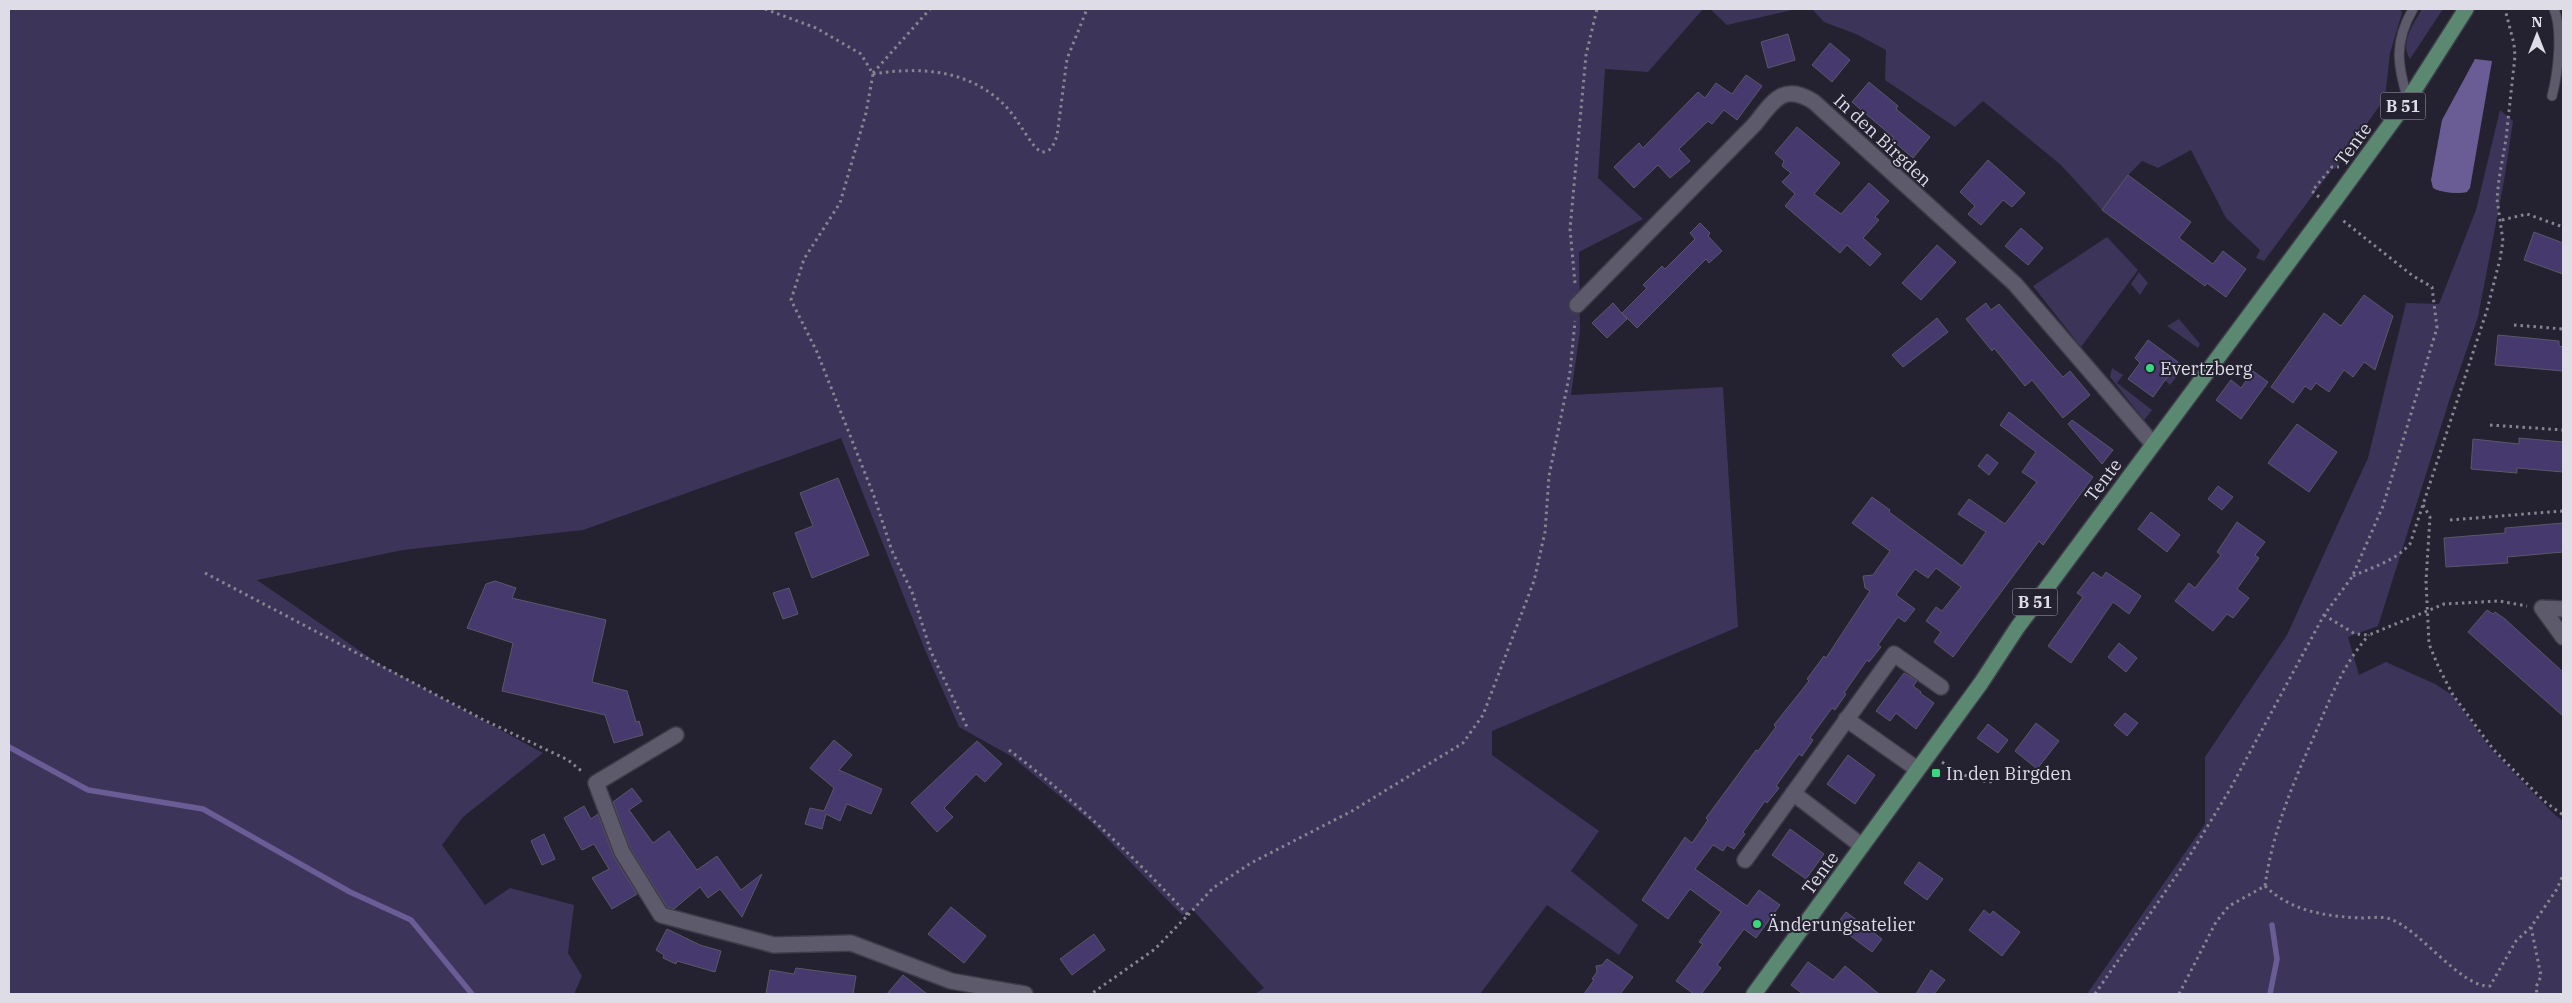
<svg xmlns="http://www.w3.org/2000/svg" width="2572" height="1003" viewBox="0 0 2572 1003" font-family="'IBM Plex Serif',serif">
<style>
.green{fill:#3d3559}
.water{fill:#6a5d96}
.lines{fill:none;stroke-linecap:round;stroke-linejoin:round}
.stream{stroke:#6a5d96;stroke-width:5.5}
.building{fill:#46396e;stroke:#5a5868}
.lane-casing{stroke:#3f3c49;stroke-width:11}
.street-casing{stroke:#3f3c49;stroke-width:18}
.primary-casing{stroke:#3f3c49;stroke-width:18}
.path{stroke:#878591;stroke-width:3;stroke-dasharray:2.5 4;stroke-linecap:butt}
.lane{stroke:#5d5a6b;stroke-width:9}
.street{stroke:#5d5a6b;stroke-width:15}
.primary{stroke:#5a8870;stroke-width:15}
.primary-bridge-casing{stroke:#3f3c49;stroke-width:18;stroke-linecap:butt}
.primary-bridge{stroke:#5a8870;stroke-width:15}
.poi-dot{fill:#39d87f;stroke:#242130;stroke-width:2}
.labels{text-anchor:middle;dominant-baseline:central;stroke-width:4;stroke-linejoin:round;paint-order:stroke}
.shield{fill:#242130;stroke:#a6a4af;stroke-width:1}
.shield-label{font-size:16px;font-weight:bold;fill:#dedce6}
.street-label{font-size:18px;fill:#dedce6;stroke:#242130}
.poi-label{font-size:18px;fill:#dedce6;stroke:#242130;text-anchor:start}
</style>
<rect width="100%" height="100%" fill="#242130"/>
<path class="green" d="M9,9H1703L1648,72L1605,69L1598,178L1643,219L1579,252L1580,331L1571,395L1723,387L1738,627L1492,731V755L1599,831L1571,871L1638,925L1619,955L1547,905L1480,994H1255L1264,988L1192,909L1182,915L1090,821L1011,756L959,727L925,650L841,438L583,530L403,550L257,580L379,664L543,753L463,817L442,845L485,905L510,888L574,905L568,953L582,976L574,994H9Z
M1710,9H1796L1727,25Z
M1812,9H2400L2402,13L2390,53L2385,98L2335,169L2333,168L2264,261L2256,258L2260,250L2226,218L2191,150L2158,168L2142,161L2128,175L2102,210L2061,165L1983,101L1955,127L1885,80L1886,50L1856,34L1824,22Z
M2422,9H2443L2410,59C2399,43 2414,23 2422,9Z
M2500,110L2513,121L2504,181L2478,317L2450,398L2378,626L2348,637L2359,675L2386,662L2435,684L2452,695L2490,748L2554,814L2563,821V994H2087L2205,824V757L2287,635L2368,458L2406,303L2439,304L2476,210Z
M2107,237L2138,270L2081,347L2033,286Z
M2139,272L2148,283L2140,295L2131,284Z
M2179,319L2200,344L2198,348L2167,326Z
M2178,362L2184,367L2170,385L2165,380Z
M2112,368L2123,375L2117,383L2152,410L2144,420L2110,377Z"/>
<path class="water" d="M2475,59L2492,61L2470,188L2467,192C2458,194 2442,193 2433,188L2431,180L2442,120Z"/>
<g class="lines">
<path class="stream" d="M9,747L88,790L203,809L350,892L411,920L472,994
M2270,994L2277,959L2272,925"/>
</g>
<path class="building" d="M1788,34L1795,60L1768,68L1761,42Z
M1830,43L1850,60L1832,82L1812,65Z
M1746,75L1762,86L1737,120L1724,110L1712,124L1708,121L1679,149L1690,161L1670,178L1658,165L1634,188L1614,167L1639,143L1643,148L1698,92L1705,98L1716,83L1732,94Z
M1869,82L1898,106L1896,109L1930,137L1913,158L1892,140L1894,138L1852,102Z
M1797,127L1840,163L1814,194L1841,214L1869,183L1889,201L1875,217L1879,220L1863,238L1881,254L1870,266L1847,245L1840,253L1785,206L1795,194L1782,182L1791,173L1782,166L1784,161L1775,153Z
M1988,160L2025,193L2012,207L2003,200L1981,225L1968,214L1975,206L1960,192Z
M2128,175L2191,222L2179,238L2213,264L2223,251L2246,269L2226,297L2207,283L2205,286L2102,210Z
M1700,223L1710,233L1708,236L1722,251L1709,263L1706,259L1637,328L1622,313L1647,288L1643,285L1662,266L1665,269L1695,239L1690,233Z
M2021,228L2043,248L2028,265L2005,246Z
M2534,232L2563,243V274L2524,260Z
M1937,245L1956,262L1921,300L1902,283Z
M2364,295L2393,316L2375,370L2364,362L2353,377L2344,370L2329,392L2316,383L2311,390L2305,386L2293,403L2271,387L2324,313L2341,326Z
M1613,303L1627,319L1607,338L1592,323Z
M1986,303L1991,310L1999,304L2063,377L2070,371L2090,395L2063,418L2032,380L2025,386L1994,348L1992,351L1966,319Z
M1937,318L1948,332L1903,367L1892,355Z
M2498,335L2559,341V346L2563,347V371L2495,365Z
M2148,340L2178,362L2153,397L2128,379L2140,363L2135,358Z
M2253,371L2268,382L2241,419L2216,400L2231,380L2241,388Z
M2009,412L2093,477L2043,545L2039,541L1953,657L1934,642L1941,632L1926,621L1936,607L1942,611L1961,587L1936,568L1928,578L1915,569L1896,595L1915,609L1905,622L1898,617L1878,645L1881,647L1869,662L1867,660L1844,693L1846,694L1835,710L1832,708L1810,738L1813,740L1802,756L1799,754L1776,786L1779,788L1767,803L1765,801L1743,832L1745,834L1734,849L1727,845L1723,851L1713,845L1695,869L1747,906L1759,890L1780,905L1756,938L1744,929L1717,965L1721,968L1701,994H1694L1676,981L1703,944L1699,942L1721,912L1690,889L1668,919L1642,900L1685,837L1692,843L1708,820L1706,818L1756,750L1758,751L1776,727L1774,725L1809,681L1807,679L1824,656L1826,658L1870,591L1865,588L1863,576L1873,575L1890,551L1852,523L1872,497L1890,510L1889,512L1962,566L1986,532L1958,514L1969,499L2005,524L2037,482L2022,472L2036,452L2000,425Z
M2072,420L2113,450L2102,464L2068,424Z
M2297,424L2337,452L2309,492L2268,463Z
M2519,438L2563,442V472L2517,468V473L2471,469L2473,439L2519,444Z
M1987,454L1998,463L1989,475L1978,466Z
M838,478L869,555L812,578L795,533L813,526L800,493Z
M2218,486L2233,497L2222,510L2208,499Z
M2151,512L2180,535L2167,552L2138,529Z
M2237,522L2265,542L2255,555L2259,558L2237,589L2249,598L2233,618L2227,614L2213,631L2175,601L2189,583L2195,588L2221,555L2217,552Z
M2563,523V552L2507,557L2508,563L2446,567L2444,538L2505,533V528Z
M2093,572L2102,578L2106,572L2141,596L2129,614L2113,602L2071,663L2048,646L2083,597L2077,593Z
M495,581L516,588L512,598L606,620L592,682L627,691L636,722L639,721L643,735L614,743L605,715L502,691L513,643L467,628L486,584Z
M789,588L798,614L783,619L773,593Z
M2487,610L2493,614L2495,612L2505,619L2563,672V716L2468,632Z
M2119,643L2137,658L2126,672L2108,657Z
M1904,673L1917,681L1913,686L1921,692L1920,693L1934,703L1916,729L1896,713L1890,721L1876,711Z
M2125,713L2138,723L2127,736L2114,725Z
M2036,723L2059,741L2037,769L2015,751Z
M1988,724L2008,740L1998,753L1977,738Z
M834,740L852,755L839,770L882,789L871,814L847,804L840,821L826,814L822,829L805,824L810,808L824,811L834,788L810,768Z
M977,741L1002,764L985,782L976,774L944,808L953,817L937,832L911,803Z
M1848,755L1875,775L1855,804L1827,784Z
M632,788L642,801L629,810L653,843L669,831L697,870L717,856L741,890L762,874L742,917L720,889L708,898L700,887L674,909L667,907L630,848L613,802Z
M584,806L591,819L598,814L614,857L637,894L612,909L592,878L609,869L594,844L582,850L564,818Z
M1790,829L1824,854L1806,879L1772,855Z
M544,834L555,859L542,865L531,841Z
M1919,862L1943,879L1927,900L1904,883Z
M951,907L986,936L964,963L928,934Z
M1984,910L1990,915L1993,911L2020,932L2002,956L1969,930Z
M1846,912L1882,939L1872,952L1836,925Z
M667,929L700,945L721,951L715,972L677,961L676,964L663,958L664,955L656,950Z
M1094,934L1105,950L1072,975L1060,959Z
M1607,959L1633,977L1620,994H1584L1594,980L1592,979L1597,972L1596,966L1602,965Z
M1808,962L1833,980L1845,966L1879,994H1803L1791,985Z
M796,968L856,976L853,994H766L770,970L794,974Z
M1931,970L1945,980L1934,994H1916Z
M903,975L927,994H887Z"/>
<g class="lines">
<g class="lane-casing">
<path id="lane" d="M2552,96C2558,73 2563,31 2554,9
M2408,100C2397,64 2394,42 2413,9"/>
</g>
<g class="street-casing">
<path id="street" d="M1577,305L1755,124C1773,101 1784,82 1814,102L2015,284L2153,444
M2542,608L2563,637
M2542,608L2563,609
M1846,719L1917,769
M676,735L596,783L622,852L661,915L774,945L851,943L951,981L1025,994
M1793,793L1862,846
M1745,860L1894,654L1941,687"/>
</g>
<g class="primary-casing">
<path id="primary" d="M2335,200L2408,100L2466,9
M1754,994L1981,683L2017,628L2323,216"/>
</g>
<path class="path" d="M765,9L816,28L861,54L873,74L866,113L840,203L804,259L791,300L817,352L874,496L892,551L912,592L931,652L968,729
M873,73L930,9
M873,74C922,66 974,70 1009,110C1019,122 1026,136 1036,148L1041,152C1052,152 1053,145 1057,136L1067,59L1087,9
M2319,197L2312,191L2332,167H2339
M2502,220L2527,214L2563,227
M1575,283L1570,229L1586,55L1597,9
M2514,325L2563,329
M2490,425L2563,430
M2423,505L2430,517L2426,581L2429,644L2439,668L2453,695L2493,749L2544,801L2563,815
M2450,520L2563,511
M205,573L482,719L568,760L584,773
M2353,576C2373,567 2395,561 2410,544L2487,310L2500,259L2503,241L2497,199L2499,179L2506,139L2515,56L2514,44L2505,9
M2324,615L2355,634L2369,635L2444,604L2499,601L2527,606
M1009,750C1075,800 1132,855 1188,915L1155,949L1091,994
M1942,762C1958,773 1973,781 1994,782
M2265,886C2291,911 2324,916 2360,918C2369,918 2382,916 2390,919C2420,929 2461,988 2490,986L2516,941L2531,927L2557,889L2563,875
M1188,915L1213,888L1251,863L1352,811L1463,743L1483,715L1534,581L1545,532L1549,476L1570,372L1575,321
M2531,927L2541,976L2536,987L2537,994
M2095,994L2187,860L2229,791L2324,615L2352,577L2383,506L2437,328L2432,287L2413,276L2341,219
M2179,994L2216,922L2229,906L2265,886C2272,833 2293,783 2315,734C2330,699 2343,664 2369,635"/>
<use href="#lane" class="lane"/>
<use href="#street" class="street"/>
<use href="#primary" class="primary"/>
<g class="primary-bridge-casing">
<path id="primary-bridge" d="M2323,216L2335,200"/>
</g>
<use href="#primary-bridge" class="primary-bridge"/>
</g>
<g class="poi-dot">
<circle cx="2150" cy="368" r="5"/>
<rect x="1931" y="768" width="10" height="10" rx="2.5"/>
<circle cx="1757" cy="924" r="5"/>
</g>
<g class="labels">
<g class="shield">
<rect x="2380.5" y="92.5" width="45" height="27" rx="4"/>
<rect x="2012.5" y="588.5" width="45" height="27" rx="4"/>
</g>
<g class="shield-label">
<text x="2403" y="106">B 51</text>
<text x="2035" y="602">B 51</text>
</g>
<g class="street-label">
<text transform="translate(1883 140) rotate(43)">In den Birgden</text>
<text transform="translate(2353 144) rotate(-54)">Tente</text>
<text transform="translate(2103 480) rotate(-53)">Tente</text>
<text transform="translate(1820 873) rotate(-54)">Tente</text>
</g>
<g class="poi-label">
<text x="2160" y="368">Evertzberg</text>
<text x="1946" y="773">In den Birgden</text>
<text x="1767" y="924">Änderungsatelier</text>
</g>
</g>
<rect width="2572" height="1003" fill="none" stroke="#dedce6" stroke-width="20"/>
<g transform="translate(2537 35)" stroke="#242130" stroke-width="4" paint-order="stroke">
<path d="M0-4L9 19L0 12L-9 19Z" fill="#dedce6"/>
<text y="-8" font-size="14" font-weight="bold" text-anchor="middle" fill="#dedce6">N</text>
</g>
</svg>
